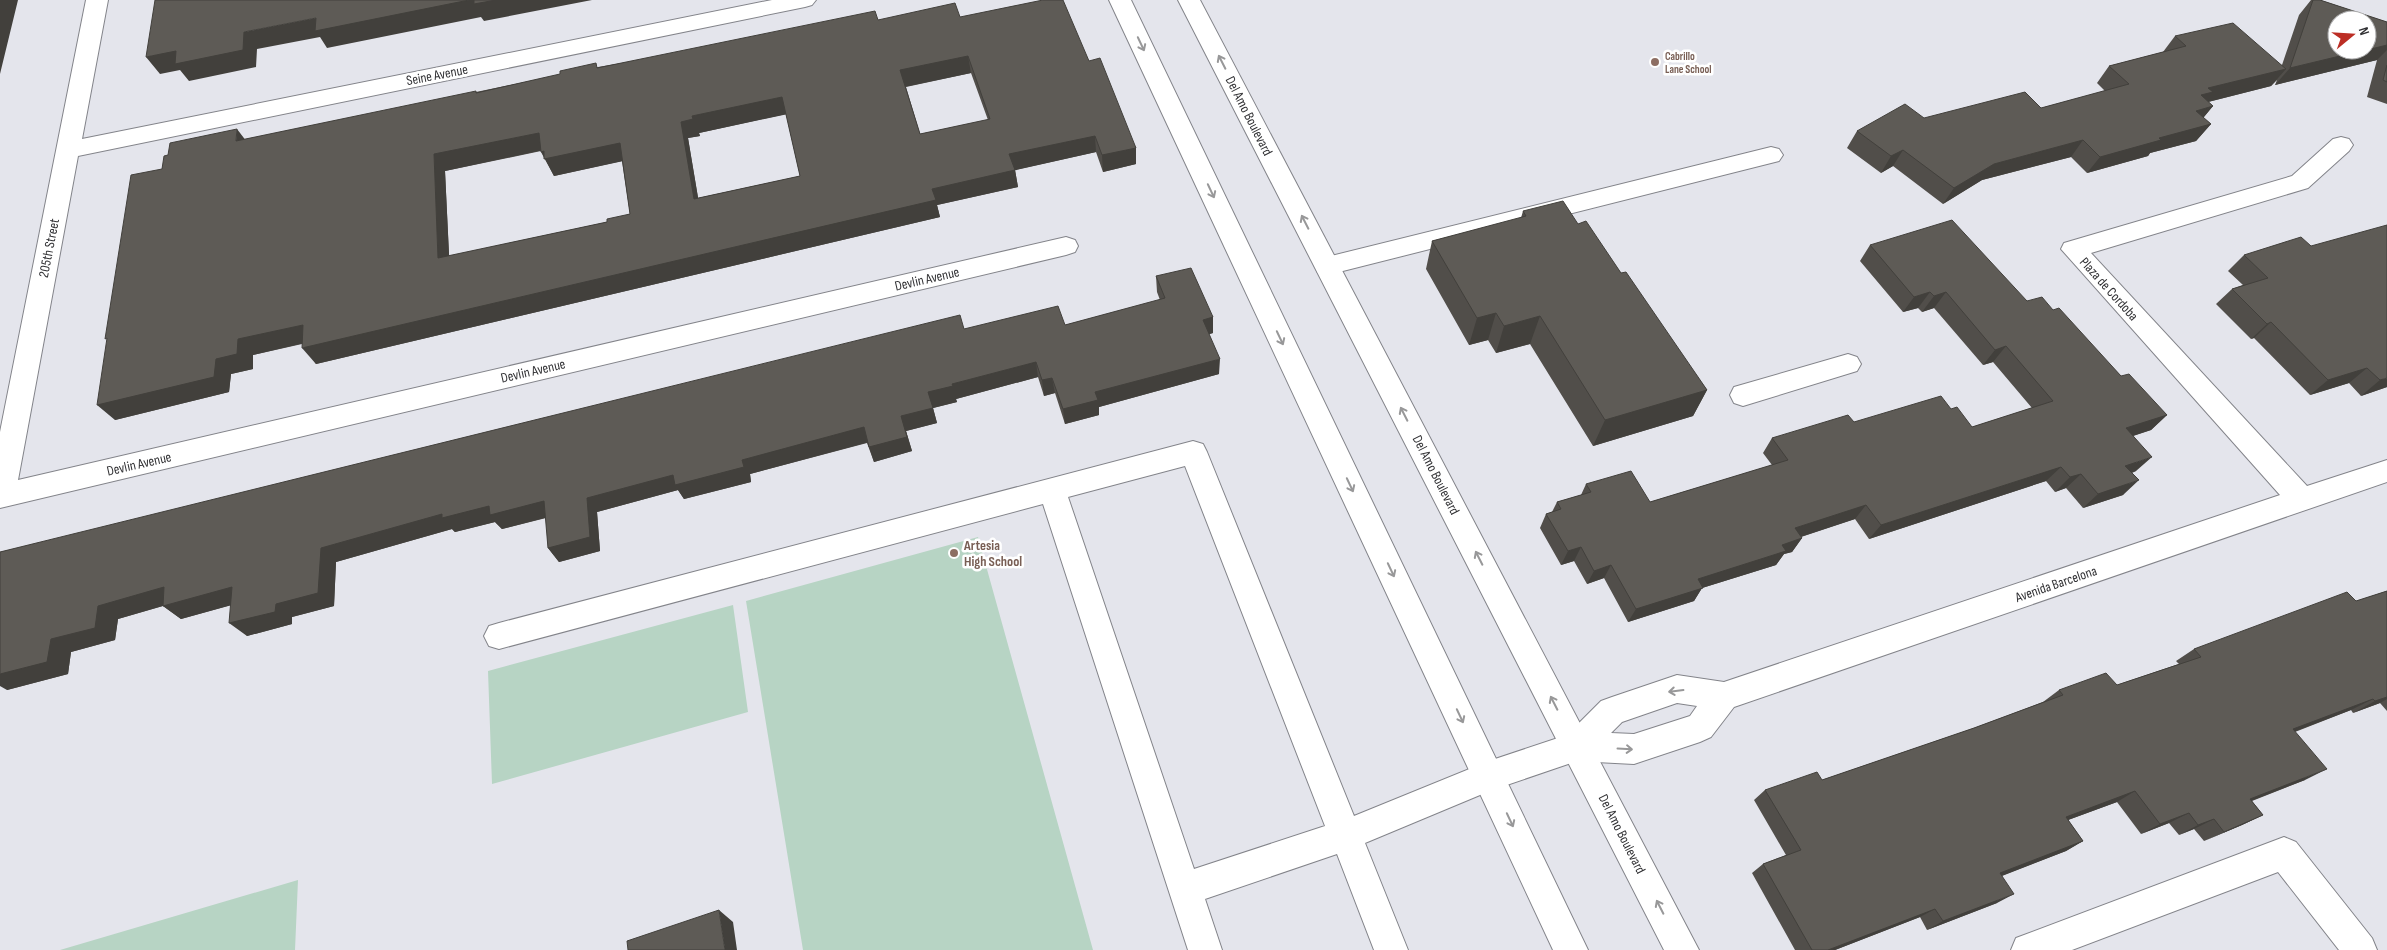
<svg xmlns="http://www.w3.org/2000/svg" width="2387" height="950" viewBox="0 0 2387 950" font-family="'Sofia Sans Condensed',sans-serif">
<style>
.green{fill:#b7d4c4}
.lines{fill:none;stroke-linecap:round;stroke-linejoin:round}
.minor-casing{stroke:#83848a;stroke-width:2}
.major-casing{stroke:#83848a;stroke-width:2}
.minor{fill:#fff;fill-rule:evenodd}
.major{fill:#fff;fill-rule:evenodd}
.wall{fill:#514e4a;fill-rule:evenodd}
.shaded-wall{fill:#42403c}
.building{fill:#5e5b56;stroke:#42403c;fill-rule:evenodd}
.oneway{stroke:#989899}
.education-dot{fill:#8d6e63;stroke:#fff;stroke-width:2}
.labels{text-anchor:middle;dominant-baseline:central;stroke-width:5;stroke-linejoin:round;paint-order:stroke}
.far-education-label{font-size:11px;font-weight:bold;fill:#785e54;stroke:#fff;text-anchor:start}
.street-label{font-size:14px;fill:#303033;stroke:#fff}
.education-label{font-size:14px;font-weight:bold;fill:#785e54;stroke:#fff;text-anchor:start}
</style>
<rect width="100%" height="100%" fill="#e4e5ec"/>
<path class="green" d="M978,537L1093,950H803L746,601Z
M733,605L748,712L492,784L488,671Z
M298,880L295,950H60Z"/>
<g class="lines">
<g class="minor-casing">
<path id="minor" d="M86,0H108L82,139L772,0H816L812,5L805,7L78,156L18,480L1066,237L1075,240L1078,246L1075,252L1066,255L0,508V432Z
M2341,137L2349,139L2353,145L2349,151L2308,188L2091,253L2307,486L2387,460V482L1734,707L1711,737L1700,742L1634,764L1577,761L1492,790L1365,843L1408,950H1374L1337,854L1205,899L1222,950H1188L1043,504L499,649L489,646L484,636L489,626L499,623L1193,441L1203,444L1207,452L1354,816L1489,761L1567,735L1601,701L1612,697L1677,675L1724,682L2280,495L2061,249L2064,243L2292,176L2333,139ZM1185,466L1325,826L1194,869L1068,497ZM1677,703L1697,706L1690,716L1634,734L1611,733L1622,722Z
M1771,147L1779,149L1783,155L1779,161L1327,275L1318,273L1315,266L1318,259L1327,257Z
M1848,354L1857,357L1861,364L1857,371L1743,406L1734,403L1730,395L1734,387Z
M2284,837L2296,842L2372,938L2377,950H2339L2278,872L2072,950H2011L2016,938Z"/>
</g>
<g class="major-casing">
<path id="major" d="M1109,0H1131L1588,950H1553Z
M1178,0H1200L1699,950H1664Z"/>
</g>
<use href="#minor" class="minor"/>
<use href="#major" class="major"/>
</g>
<path class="wall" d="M2311,0H2320L2387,22V104L2367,97L2377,60L2275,85L2277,80L2271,86L2208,102L2213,106L2203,118L2211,124L2196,141L2150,153L2148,156L2087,173L2071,157L1982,180L1943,204L1893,166L1881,173L1847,148L1857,131L2041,108L2105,91L2097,83L2109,66L2163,52L2175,36L2282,65L2299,15Z
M960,17L1089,61L1136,148V164L1103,172L1096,152L1015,170L1018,187L937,205L940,217L316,364L302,344L253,355V369L231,374L229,392L115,420L162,169L168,155L598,67L878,20ZM971,73L988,120L920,134L906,87ZM786,114L800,176L698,198L688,138L700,136L699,133ZM541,151L554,176L622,161L630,214L607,222L449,256L445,171Z
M1523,211L1578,224L1621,273L1707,390L1693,416L1593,446L1530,344L1496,353L1488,340L1469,345L1426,269L1432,241L1521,218Z
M1870,245L2053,310L2121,376L2167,415L2151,430L2133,436L2136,471L2132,473L2123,495L2083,508L2066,488L2055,492L2046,481L1869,539L1855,519L1801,537L1802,538L1792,552L1784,554L1776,565L1702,588L1694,601L1628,622L1604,578L1587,584L1574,561L1561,565L1540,528L1546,514L1552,512L1557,502L1581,495L1586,484L1650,502L1772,465L1763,453L1772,438L1854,422L1951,409L1972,427L2032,408L1993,362L1983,365L1934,308L1922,312L1918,308L1903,312L1860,261Z
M2311,246L2387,387L2361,396L2349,383L2310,395L2254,338L2251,339L2216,304L2232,289L2243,285L2228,271L2244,255Z
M1156,276L1213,317V333L1209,334L1219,374L1099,407V415L1065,424L1055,393L1044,396L1038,377L956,399L957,402L933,408L937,423L906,431L912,451L874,462L867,443L750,474L751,482L684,499L678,490L597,512L600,551L559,562L548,548L546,518L502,529L495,522L455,532L452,529L336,562L334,606L292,617V624L247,636L231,605L181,619L163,606L118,619L115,640L71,652L68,674L7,690L0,552L964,329L1065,325L1160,300L1157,292Z
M2387,591V711L2380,703L2353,713L2351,710L2295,732L2305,780L2252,801L2263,815L2242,825L2204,841L2194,829L2179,835L2169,823L2141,834L2117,802L2068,820L2083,841L2066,851L2001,876L1997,903L1927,930L1920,917L1835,950H1795L1752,873L1763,864L1786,855L1754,800L1765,790L1822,780L1974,728L2043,702L2059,690L2117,685L2179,664L2176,661L2194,649L2356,601Z"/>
<path class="shaded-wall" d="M0,0H18L0,74Z
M469,0H592L484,21L481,17L327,48L320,37L257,49L256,67L189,81L180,70L160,74L146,57L244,32L316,18Z
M2387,45V50L2377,60L2275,85L2290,68Z
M968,56L971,73L904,87L900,70Z
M2286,69L2271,86L2204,103L2201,95L2208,88Z
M782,97L788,114L699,133L700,136L688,138L701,215L694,199L681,122L692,116Z
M2213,106L2199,123L2196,111Z
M2211,124L2196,141L2150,153L2148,156L2087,173L2100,157L2159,138Z
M237,129L250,146L236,141Z
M539,133L548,149L445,171L450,274L438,258L434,154Z
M1095,136L1096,152L1012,171L1009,154Z
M2083,140L2071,157L1982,180L1943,204L1954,188L1994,164Z
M620,143L628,160L554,176L541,152Z
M1136,148V164L1103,172L1102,155Z
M1903,150L1893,166L1881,173L1891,156Z
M1015,170L1018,187L937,205L940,217L316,364L302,348L932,189Z
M1930,292L1918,308L1903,312L1914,297Z
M1946,292L1934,308L1922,312L1934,296Z
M1496,313L1488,340L1469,345L1477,318Z
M1540,316L1530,344L1496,353L1504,326Z
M1213,317V333L1203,336V320Z
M2271,322L2254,338L2251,339L2267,324Z
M303,325L317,340L253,355V369L231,374L229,392L115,420L97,405L238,339Z
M2006,346L1993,362L1983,365L1995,350Z
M1220,359L1219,374L1099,407V415L1065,424L1063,409L1095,392Z
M1036,362L1038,377L956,399L957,402L933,408L937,423L906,431L912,451L874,462L869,447L901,416L928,392L952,384Z
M2367,368L2349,383L2310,395L2328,380Z
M1052,378L1055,393L1044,396L1042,380Z
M2387,378V387L2361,396L2380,380Z
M1707,390L1693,416L1593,446L1605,420Z
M2167,415L2151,430L2111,443L2126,428Z
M864,427L869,442L750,474L751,482L684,499L678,490L597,512L600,551L559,562L548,548L587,498L673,475L742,460Z
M2152,457L2136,471L2110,480L2125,466Z
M2061,467L2046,481L1869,539L1881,525Z
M2081,474L2066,488L2055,492L2070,477Z
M2139,480L2123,495L2083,508L2098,494Z
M544,501L556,515L502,529L495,522L455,532L452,529L336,562L334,606L292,617V624L247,636L229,623L276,604L321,548L442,514L489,506Z
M1866,505L1855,519L1785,542L1795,528Z
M1802,538L1792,552L1784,554L1776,565L1702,588L1694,601L1628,622L1636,609L1698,579L1782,545Z
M1581,547L1574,561L1561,565L1568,551Z
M1611,565L1604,578L1587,584L1594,571Z
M164,587L183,600L118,619L115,640L71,652L68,674L7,690L0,686V674L98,606Z
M232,587L250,600L181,619L163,606Z
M2387,697V699L2380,703L2353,713L2375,701Z
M2373,699L2351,710L2272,740L2293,729Z
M2327,769L2305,780L2230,809L2250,799Z
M2135,791L2117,802L2049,827L2066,817Z
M2189,813L2169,823L2141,834L2160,824Z
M2263,815L2242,825L2204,841L2224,832Z
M2214,819L2194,829L2179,835L2198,825Z
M2083,841L2066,851L1984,883L2000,873Z
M2014,894L1997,903L1927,930L1943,921Z
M1935,909L1920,917L1835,950H1828Z
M719,910L733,922L737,950H725Z"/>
<path class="building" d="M155,0H469L315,31L316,18L244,32L243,50L175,64L176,51L146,57Z
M474,0H496L474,4Z
M1043,0H1063L1089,61L1100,58L1136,148L1102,155L1095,136L1009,154L1015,170L932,189L936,200L302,348L303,325L238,339L237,354L216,359L214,377L97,405L107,338L105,339L131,175L162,169L164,156L168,155L170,143L237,129L236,141L476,91V93L560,74V71L596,63L597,68L875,11L878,20L955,3L960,17ZM968,56L990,119L920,134L900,70ZM782,97L800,176L694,199L681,122L693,119L692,116ZM539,133L541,152L544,151V159L620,143L630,214L607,219V222L438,258L434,154Z
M2313,0H2320L2387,22V45L2367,50V20H2337V50H2365L2290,68Z
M2233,23L2286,69L2208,88L2213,92L2201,95L2213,106L2196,111L2211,124L2159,138L2161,140L2100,157L2083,140L1994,164L1954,188L1903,150L1891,156L1857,131L1905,104L1924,118L2025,92L2041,108L2129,84L2109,66L2186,46L2175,36Z
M2387,65V82L2383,80Z
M1563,201L1578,224L1586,221L1621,273L1626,272L1707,390L1605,420L1540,316L1504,326L1496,313L1477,318L1432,241L1526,216L1523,211Z
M1952,220L2027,301L2042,297L2053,310L2059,308L2121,376L2129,374L2167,415L2126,428L2152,457L2125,466L2139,480L2098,494L2081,474L2070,477L2061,467L1881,525L1866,505L1795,528L1802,538L1782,545L1786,551L1698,579L1703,588L1636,609L1611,565L1594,571L1581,547L1568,551L1546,514L1561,509L1557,502L1591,492L1586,484L1631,471L1650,502L1788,460L1772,438L1848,415L1854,422L1941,396L1951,409L1957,407L1972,427L2053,401L2006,346L1995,350L1946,292L1934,296L1930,292L1914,297L1870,245Z
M2387,225V378L2380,380L2367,368L2328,380L2271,322L2267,324L2232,289L2268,278L2244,255L2301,237L2311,246Z
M1191,268L1213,317L1203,320L1220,359L1095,392L1098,400L1063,409L1052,378L1042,380L1036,362L952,384L953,386L928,392L933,408L901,416L907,437L869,447L864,427L742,460L744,467L675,485L673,475L587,498L590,537L548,548L544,501L490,515L489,506L442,518V514L321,548L318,593L276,604L275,612L229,623L232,587L163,606L164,587L98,606L95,628L51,639L47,662L0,674V552L960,315L964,329L1058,306L1065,325L1165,298L1156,276Z
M2387,591V697L2375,701L2373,699L2293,729L2327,769L2250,799L2263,815L2224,832L2214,819L2198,825L2189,813L2160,824L2135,791L2066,817L2083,841L2000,873L2014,894L1943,921L1935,909L1828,950H1812L1763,864L1801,850L1765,790L1817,772L1822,780L1974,728L2063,695L2059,690L2106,673L2117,685L2201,657L2194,649L2347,592L2356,601Z
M719,910L725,950H628L627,941Z"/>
<defs><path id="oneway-shaft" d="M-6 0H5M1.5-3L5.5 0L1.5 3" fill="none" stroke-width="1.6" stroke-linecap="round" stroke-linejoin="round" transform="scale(1.25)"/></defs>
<g class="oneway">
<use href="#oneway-shaft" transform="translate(1141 44) rotate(65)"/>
<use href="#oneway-shaft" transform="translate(1222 62) rotate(-117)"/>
<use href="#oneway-shaft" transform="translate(1211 191) rotate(65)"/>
<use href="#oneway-shaft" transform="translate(1305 222) rotate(-117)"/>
<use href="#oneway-shaft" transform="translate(1280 338) rotate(65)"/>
<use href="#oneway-shaft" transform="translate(1404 414) rotate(-117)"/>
<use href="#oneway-shaft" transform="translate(1350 485) rotate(65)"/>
<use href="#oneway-shaft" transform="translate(1479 558) rotate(-117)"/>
<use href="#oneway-shaft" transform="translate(1391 570) rotate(65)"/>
<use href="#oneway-shaft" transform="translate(1676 691) rotate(173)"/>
<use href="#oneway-shaft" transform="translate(1554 703) rotate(-117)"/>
<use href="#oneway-shaft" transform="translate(1460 716) rotate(65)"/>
<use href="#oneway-shaft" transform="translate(1625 749) rotate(3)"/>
<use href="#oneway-shaft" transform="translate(1510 820) rotate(65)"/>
<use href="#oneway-shaft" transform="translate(1660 907) rotate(-117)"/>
</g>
<g class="education-dot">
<circle cx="1655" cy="62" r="5"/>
<circle cx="954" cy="553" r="5"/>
</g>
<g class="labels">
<g class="far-education-label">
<text x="1665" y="56">Cabrillo<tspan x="1665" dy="13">Lane School</tspan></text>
</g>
<g class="street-label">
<text transform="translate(437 75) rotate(-11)">Seine Avenue</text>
<text transform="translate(1249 116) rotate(63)">Del Amo Boulevard</text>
<text transform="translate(49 248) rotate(-79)">205th Street</text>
<text transform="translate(927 279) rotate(-13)">Devlin Avenue</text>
<text transform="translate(2109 289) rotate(48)">Plaza de Cordoba</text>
<text transform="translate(533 371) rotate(-13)">Devlin Avenue</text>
<text transform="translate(139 464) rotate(-13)">Devlin Avenue</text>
<text transform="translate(1436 475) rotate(63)">Del Amo Boulevard</text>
<text transform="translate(2056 584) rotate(-19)">Avenida Barcelona</text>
<text transform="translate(1622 834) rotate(63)">Del Amo Boulevard</text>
</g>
<g class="education-label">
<text x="964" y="545">Artesia<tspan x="964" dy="16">High School</tspan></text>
</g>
</g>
<g transform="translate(2352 35) rotate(72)"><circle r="24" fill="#ffffff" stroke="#acacad"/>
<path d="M0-4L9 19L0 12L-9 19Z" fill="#bc2e25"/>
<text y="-8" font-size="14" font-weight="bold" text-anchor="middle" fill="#303033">N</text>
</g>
</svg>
